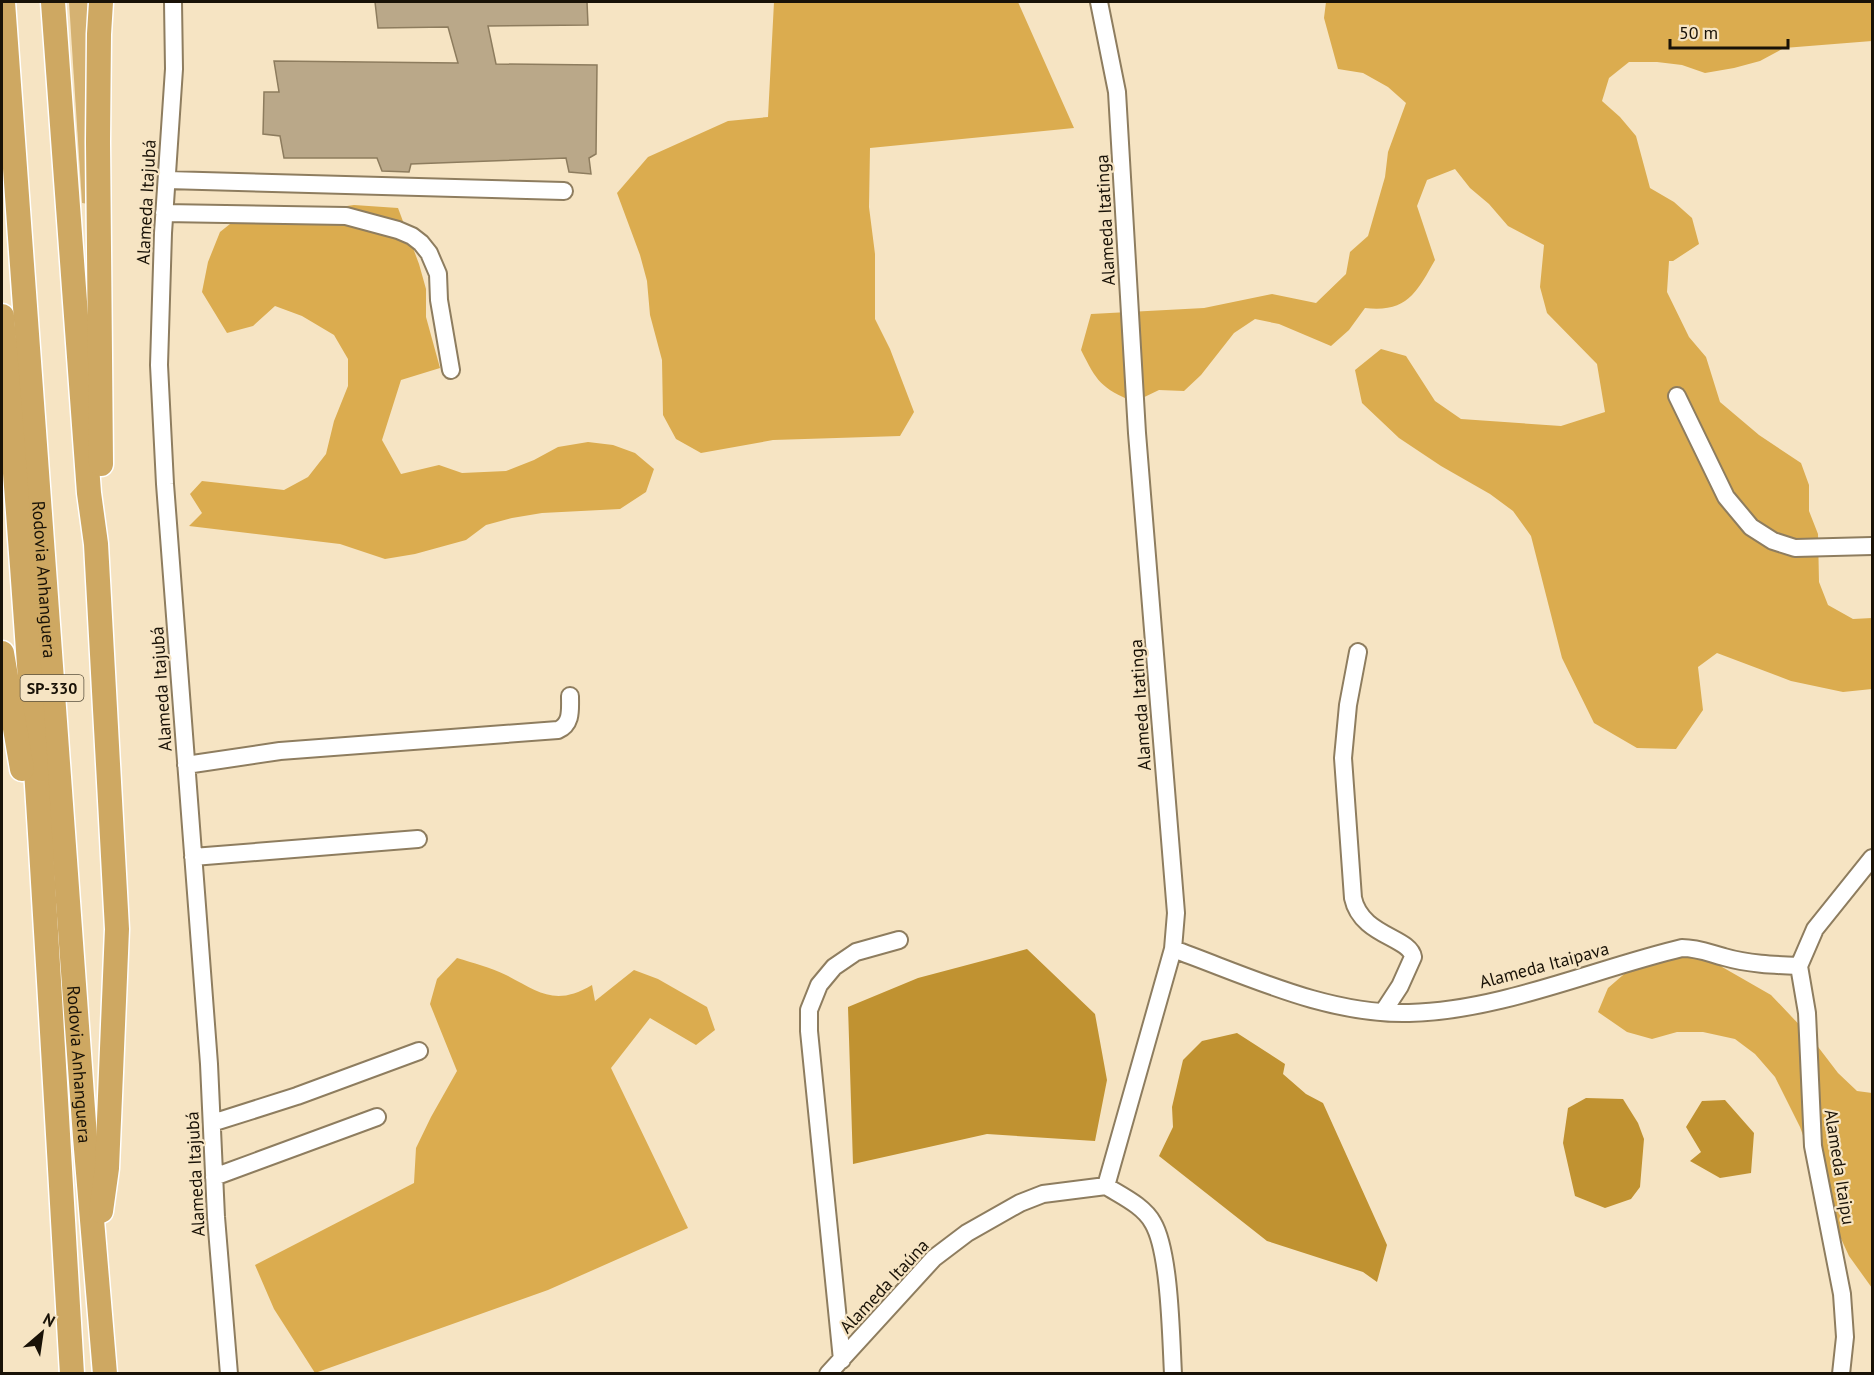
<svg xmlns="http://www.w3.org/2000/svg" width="1874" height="1375" viewBox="0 0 1874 1375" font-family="'PT Sans',sans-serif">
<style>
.green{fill:#d5b272}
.forest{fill:#dbac4f}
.water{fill:#c09231}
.building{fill:#baa889;stroke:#8d7c5e;stroke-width:1.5}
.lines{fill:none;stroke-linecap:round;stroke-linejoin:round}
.minor-casing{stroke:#8e7d5f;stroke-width:20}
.highway-casing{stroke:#fff;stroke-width:27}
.minor{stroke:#fff;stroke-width:16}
.highway{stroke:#cea862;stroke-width:24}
.labels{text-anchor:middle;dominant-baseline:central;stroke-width:4.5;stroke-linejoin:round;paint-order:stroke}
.shield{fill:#f6e4c3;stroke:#5b513f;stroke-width:1.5}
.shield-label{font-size:16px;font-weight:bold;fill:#191207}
.street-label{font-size:18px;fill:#191207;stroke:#f6e4c3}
</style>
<rect width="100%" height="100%" fill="#f6e4c3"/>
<path class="green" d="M69,2H93L89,204L82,203Z"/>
<path class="forest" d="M774,2H1018L1074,128L870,148L869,207L875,254V319L890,349L914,412L900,436L773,440L701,453L676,439L663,415L662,360L650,315L647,281L640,255L617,193L648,157L728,121L768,117Z
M1326,2H1872V41L1784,48L1760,61L1734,68L1705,73L1682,65L1657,62H1629L1609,78L1602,101L1620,117L1636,136L1650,188L1674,202L1692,218L1699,244L1673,261H1669L1667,292L1689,337L1706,357L1720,402L1759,435L1801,463L1809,485V511L1818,534L1819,582L1828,605L1853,619L1872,618V689L1843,692L1791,681L1717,653L1698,667L1703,710L1676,749L1637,748L1594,723L1562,658L1531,536L1513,511L1490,494L1441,466L1399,438L1362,403L1355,370L1381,349L1406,356L1435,401L1461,419L1561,426L1605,412L1597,364L1547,313L1540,287L1544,245L1508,226L1489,204L1470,188L1455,169L1427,180L1417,206L1435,260C1417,292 1407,313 1365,308L1349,330L1331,346L1279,324L1255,319L1234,333L1201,375L1184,391L1159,390L1134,402C1101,388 1097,382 1081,350L1091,314L1204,308L1272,294L1316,303L1346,274L1350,252L1368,236L1385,177L1388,152L1406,103L1388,87L1363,73L1338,69L1324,18Z
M354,205L398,208L419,264L426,289V317L440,368L401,380L382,440L401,474L439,465L462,473L506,471L534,460L558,447L588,442L613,445L635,453L654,469L646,492L620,509L542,513L512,518L486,525L466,540L415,554L385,559L340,544L189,526L202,513L190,494L202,481L284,490L308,477L326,454L334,421L348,386V359L334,335L302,316L275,306L253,326L227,333L202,292L208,262L220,232L240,216H278Z
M1678,956H1703L1771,995L1809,1035L1838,1073L1857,1091L1872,1093V1288L1849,1256L1838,1232L1800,1127L1775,1077L1755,1054L1735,1039L1703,1032H1677L1652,1039L1627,1032L1598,1012L1608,988L1630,969Z
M457,958C473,963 490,967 506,975C539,992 555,1007 592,985L595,1001L634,970L658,979L707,1007L715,1030L696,1045L650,1018L611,1068L688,1228L548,1290L315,1373L274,1309L255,1265L414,1183L416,1148L431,1117L457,1071L430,1004L437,979Z"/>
<path class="water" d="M1027,949L1095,1014L1107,1080L1095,1141L987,1134L853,1164L848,1007L918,978Z
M1237,1033L1285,1064L1283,1074L1306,1094L1323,1103L1387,1245L1377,1282L1363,1272L1267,1241L1159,1156L1173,1127L1172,1107L1183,1060L1202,1041Z
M1586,1098L1623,1099L1638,1123L1644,1139L1640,1187L1631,1199L1605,1208L1575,1196L1563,1143L1568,1108Z
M1725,1100L1754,1133L1751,1173L1720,1178L1690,1161L1701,1152L1686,1127L1702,1101Z"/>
<path class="building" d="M375,2H587L588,25L488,26L496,64L597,65L596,154L589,158L591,174L569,172L566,158L411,164L409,172L382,171L377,158H284L280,136L263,134L264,92H279L274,61L458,63L448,27L378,28Z"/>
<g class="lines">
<g class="minor-casing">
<path id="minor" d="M173,2L174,69L163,233L159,365L165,484L209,1064L216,1217L229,1374
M1099,2L1117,92L1137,433L1176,913L1173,949L1106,1186C1122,1196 1144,1206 1153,1223C1170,1252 1171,1338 1173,1374
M167,180L564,191
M164,213L346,216L398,230L412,236L421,243L429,253L438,274L439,300L451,370
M1677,396L1726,497L1751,527L1773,541L1795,548L1872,546
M1358,652L1348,705L1343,758L1353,898C1361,936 1410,937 1413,957L1400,986L1383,1012
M186,765L280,751L558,730C572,724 570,710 570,696
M193,857L418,839
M1173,949C1248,976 1327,1015 1409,1013C1500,1011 1594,969 1682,948C1698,948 1709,953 1724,957C1748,964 1774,965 1799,966L1815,929L1872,858
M1799,966L1807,1013L1813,1146L1842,1294L1845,1337L1841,1374
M212,1123L297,1096L419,1051
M214,1177L377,1117
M842,1360L809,1031V1010L819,985L834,967L856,952L899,940
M828,1374L934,1258L967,1233L1020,1203L1043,1194L1106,1186"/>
</g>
<g class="highway-casing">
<g id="highway">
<path id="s1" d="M3,2L85,1137L105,1374"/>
<path d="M53,2L89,493L96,544L117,929L107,1168L101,1211"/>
<path d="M2,316C33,668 51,1021 72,1374"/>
<path d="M101,464L98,142L99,34L101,2"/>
<path d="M2,653L22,769"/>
</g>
</g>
<use href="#minor" class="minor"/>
<use href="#highway" class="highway"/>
</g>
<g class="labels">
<rect class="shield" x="20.5" y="675" width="63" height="26" rx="4.5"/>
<g class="shield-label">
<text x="52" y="688">SP-330</text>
</g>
<g class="street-label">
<text transform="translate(146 202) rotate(-87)">Alameda Itajubá</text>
<text transform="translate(1105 220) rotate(-93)">Alameda Itatinga</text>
<text stroke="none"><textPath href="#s1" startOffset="579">Rodovia Anhanguera</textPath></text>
<text transform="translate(161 689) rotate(-94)">Alameda Itajubá</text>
<text transform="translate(1140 705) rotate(-94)">Alameda Itatinga</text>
<text transform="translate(1544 965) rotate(-15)">Alameda Itaipava</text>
<text stroke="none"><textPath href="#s1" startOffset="1065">Rodovia Anhanguera</textPath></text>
<text transform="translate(1840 1167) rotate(81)">Alameda Itaipu</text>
<text transform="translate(195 1174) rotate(-93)">Alameda Itajubá</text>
<text transform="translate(884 1286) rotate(-47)">Alameda Itaúna</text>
</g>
</g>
<rect width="1874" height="1375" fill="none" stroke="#191207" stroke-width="6"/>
<g transform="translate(42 1333) rotate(29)" stroke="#f6e4c3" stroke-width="4.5" paint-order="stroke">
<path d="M0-4.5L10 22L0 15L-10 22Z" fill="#191207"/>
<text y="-9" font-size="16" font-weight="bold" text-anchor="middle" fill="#191207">N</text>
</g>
<path d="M1670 39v9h118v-9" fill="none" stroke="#191207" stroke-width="3"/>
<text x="1679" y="39" font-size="18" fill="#191207" stroke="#f6e4c3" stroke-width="4.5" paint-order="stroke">50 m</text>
</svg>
